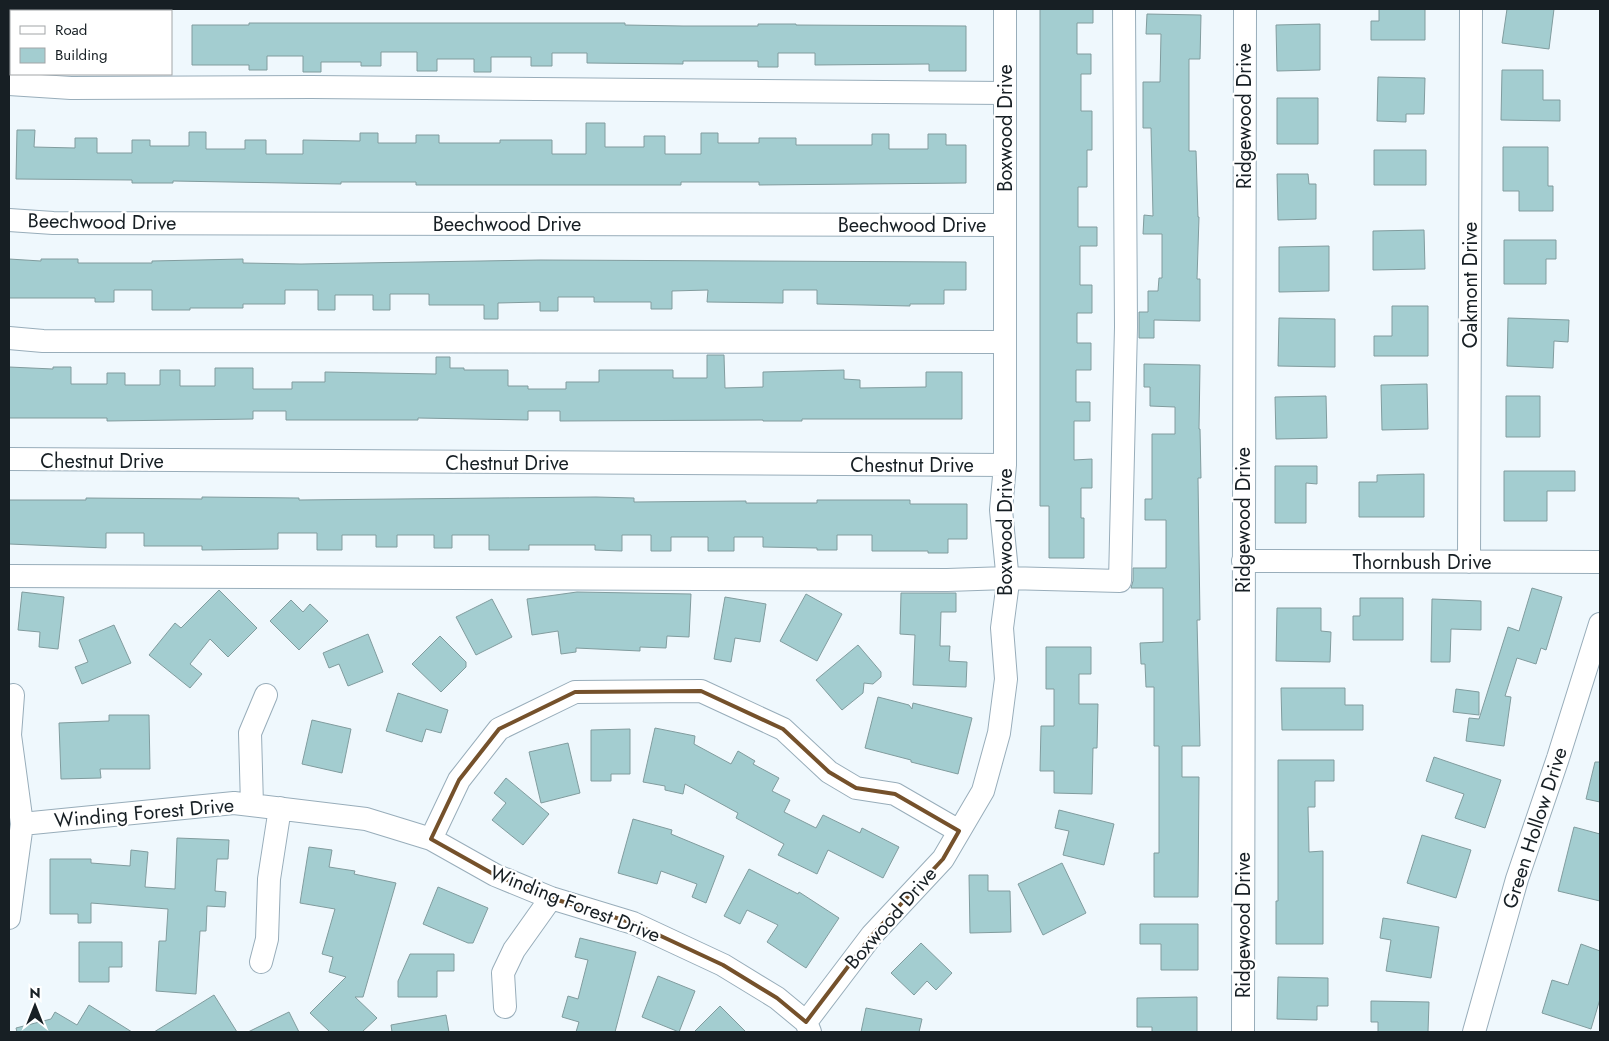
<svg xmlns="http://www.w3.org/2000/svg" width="1609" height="1041" viewBox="0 0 1609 1041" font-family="Jost,sans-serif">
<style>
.building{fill:#a3cdd0;stroke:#819c9e}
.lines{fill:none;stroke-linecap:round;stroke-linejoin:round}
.minor-casing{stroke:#98adba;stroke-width:24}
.minor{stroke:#fff;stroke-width:22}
.marked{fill:none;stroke:#75512b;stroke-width:4;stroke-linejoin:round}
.labels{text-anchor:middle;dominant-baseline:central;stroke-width:4.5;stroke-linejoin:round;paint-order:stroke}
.street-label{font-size:20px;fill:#171f24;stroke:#fff}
</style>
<rect width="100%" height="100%" fill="#eff8fd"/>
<path class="building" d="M1040,9H1093V23H1077V54H1091V74H1081V111H1092V150H1087V187H1078V227H1097V246H1080V285H1092V313H1077V343H1091V370H1076V402H1090V421H1074V460L1092,459V488H1081V518H1084V558H1049V506H1040Z
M1379,9H1425V40H1371V21H1379Z
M1507,9H1554L1549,49L1502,43Z
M1147,14L1201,15L1200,59H1189V151H1196L1198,217H1199L1197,279H1200V321L1154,320V338H1139V312H1148V291H1158L1159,278H1162V234H1143L1144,215L1153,216L1151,128H1143V82H1160L1161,34H1146Z
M249,23H625V25L683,26H758V24H796V25L966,26V71H929V64L815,65V53H778V67H758V61H683V64L587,63V53H552V66H531V57H491V72H474V59H437V71H417V52H381V66H361V62H321V72H303V56H267V70H249V65H192V25H249Z
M1320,24V70L1277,71L1276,25Z
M1502,70H1543V100H1560V121L1501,120Z
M1378,77L1425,78L1424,114H1406V122L1377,121Z
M1277,98H1318V144H1277Z
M586,123H605V147H644V136H665V154H701V133H718V143H759V138H796V145H872V134H889V149H928V134H946V145H966V183L759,185V182H681V185H416V182H341V184L173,181V183H132V180L16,179L17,130H35L34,147L75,148V138H97V153H132V140H150V146H189V132H206V149H245V140H266V154H303V140L360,141V133H378V143H416V135H439V143H500V140H552V154H586Z
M1503,147H1548V186H1553V211H1519V191H1503Z
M1374,150H1426V185H1374Z
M1277,174H1308L1309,184H1316V219L1278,220Z
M1424,230L1425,269L1373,270V231Z
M1504,240H1556V259H1546V284H1504Z
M1329,246V291L1279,292V247Z
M9,259L41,261V259H78V263H152V261L243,259V263L301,264L540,260L966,262V290H944V304H910V306L817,304V290H783V303L707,302L708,290L672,291V309H651V302H594V297H558V311H540V302L498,303V319H484V305H429V294H390V310H373V295H335V310H318V290H285V304H243V308H190V310H152V290H114V302H95V298H9Z
M1392,306H1428V356H1374V336H1392Z
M1279,318L1335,319V367L1278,366Z
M1508,318L1569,320L1568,342L1554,341L1553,368L1507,366Z
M707,355H724L725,388L763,387V372L844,370V379L860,380V388L926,387V372H962V419H802V421H763V420L560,421V411H528V420L418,418V420H286V411H253V419L107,421V418H9V367L53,369V367H71V384H107V373H125V385H160V370H180V386H215V368H253V389H292V382H325V372L436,374V357H450V368H464V370H508V386H528V389H566V382H599V370H673V378H707Z
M1144,364L1200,365L1199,429H1200L1201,478H1198L1200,620H1197L1200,746H1182V777H1199L1198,897H1154V853H1159V746H1154V687H1146L1145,664H1141L1140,643L1163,642V588H1131L1133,581V568H1166V520H1145V499H1152V434H1175V407L1150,406V387H1144Z
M1427,384L1428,429L1382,430L1381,385Z
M1326,396L1327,438L1276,439L1275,397Z
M1506,396H1540V437H1506Z
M1275,466H1317V484L1306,483V523H1275Z
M1504,471H1575V491H1547V521H1504Z
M1424,474V517H1359V482H1377V475Z
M202,497L299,498V500L596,497L634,498V502L746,501V503H817V500H910V504H967V539H948V553H928V551H872V535H837V550H817V548L763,547V537H734V551H708V537H671V551H651V535H622V551L595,550V545H529V550H489V535H452V548H434V535H397V547H376V535H342V550H317V533H278V549L202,550V546H144V533H106V548L9,544V500H86V498L202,499Z
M1532,588L1562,597L1546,650L1541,648L1536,664L1517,658L1505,696L1511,697L1504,746L1466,741L1469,718L1479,719L1508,627L1519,631Z
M219,590L257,628L228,657L210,639L190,664L202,674L190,688L149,655L175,623L181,628Z
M22,592L64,597L58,649L39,647L40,632L18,630Z
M577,592L691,594L689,637L667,636L666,648L640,647V651L576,648V652L561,654L558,631L532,635L527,599Z
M901,593H956V612H941L940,646H950L949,661L967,662L966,687L913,685L915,635L900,634Z
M806,594L842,614L817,661L780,641Z
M725,597L766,604L760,642L735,638L731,662L714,659Z
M1360,598H1403V640H1353V616H1360Z
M492,599L512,637L476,655L456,617Z
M1432,599L1481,601V630L1451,629L1450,662H1431Z
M291,600L303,612L310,604L328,621L299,650L270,621Z
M1277,608H1321V631L1331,632L1330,662L1276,661Z
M114,625L131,663L82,684L75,667L88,662L79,640Z
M368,634L383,672L348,686L339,664L329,668L323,653Z
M440,636L466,662V667L441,692L412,664Z
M858,645L881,672V677L873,684L864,683L863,693L842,710L816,680Z
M1046,647H1091V674H1079V704H1098L1097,748H1093L1092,794L1054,793V771H1040L1041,726H1054V689H1046Z
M1281,688H1345V705H1363V730H1282Z
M1456,689L1479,692V715L1453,712Z
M398,693L448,710L441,733L426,729L422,742L386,731Z
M878,697L909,705L912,709L913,703L972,718L958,774L911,762V760L865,748Z
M109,715H149L150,769H100L101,778L61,779L59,723L109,721Z
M312,720L351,729L342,773L302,764Z
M655,728L695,736L694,744L731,764L738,751L755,761L753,764L779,778L772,791L790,800L784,812L816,828L823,815L860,833L862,828L899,847L883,878L828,850L817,874L778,855L784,844L736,818L738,813L685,784L683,794L665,790V786L643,782Z
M630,729V774H611V781H591V730Z
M568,743L580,793L541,803L529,752Z
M1434,757L1501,780L1485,828L1455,818L1464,794L1426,781Z
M1278,760H1334V781H1315V807H1308L1309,852L1323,851V944H1276V901H1278Z
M1595,762H1600V802L1586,799Z
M506,778L549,814L523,845L492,820L506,803L494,793Z
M1059,810L1114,824L1104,865L1063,855L1069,831L1055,828Z
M633,819L672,830L671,834L724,856L706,903L692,897L697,884L661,871L657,884L618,873Z
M1574,827L1600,834V901L1558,891Z
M1422,835L1471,850L1456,898L1407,883Z
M177,838L229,840L228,859H217L215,891L226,892L225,907L207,906L206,931H200L196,994L156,991L159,941H166L168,909L91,903V923H78V914H50V859H91V863L130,866L131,850L148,852L145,887L175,889Z
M309,847L332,850L329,867L355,871L354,874L396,883L363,997H355L377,1018L362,1032H330L310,1013L346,977L329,972L333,957L322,954L335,909L300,903Z
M1062,863L1086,913L1043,935L1018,884Z
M749,869L798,894L799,892L839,918L806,968L767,942L778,925L747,910L740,924L724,916Z
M969,875H988V891H1010L1011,932L970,933Z
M438,887L488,908L473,943H468L423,924Z
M1383,918L1439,927L1431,978L1386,971L1391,940L1380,938Z
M1140,924H1198V970H1161V944H1140Z
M580,938L636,952L615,1032H576L579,1022L562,1017L568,996L578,999L588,960L575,957Z
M79,942H122V967H109V982H79Z
M921,943L952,973L936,990L927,981L914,995L891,973Z
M1581,944L1600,951V999L1591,1029L1542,1013L1552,980L1568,985Z
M410,954H454V971H437V997H398V981Z
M658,976L695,991L679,1032L642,1017Z
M1278,977L1328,978V1006H1317V1020L1277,1019Z
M214,995L237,1032H154L185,1013Z
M1197,997V1032H1152V1027H1137V998Z
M1371,1001L1429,1002L1428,1032H1378V1022H1371Z
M89,1005L132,1032H17L16,1028L51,1019L55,1012L77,1025Z
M720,1006L746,1032H694Z
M866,1008L922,1019L919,1032H861Z
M289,1012L299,1032H248Z
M446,1015L449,1032H392L391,1025Z"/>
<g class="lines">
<g class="minor-casing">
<path id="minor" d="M9,84L71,88L311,87L1005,93
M9,220L53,223L1005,225
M9,338L43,341L1005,342
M9,459L1005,465
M1243,561L1600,562
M1469,562L1471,9
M9,576L947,580L1007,578L1120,581L1126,327L1124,9
M252,805L250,733L266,695
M22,824L234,803L366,819L431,839L495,875L551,898L633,923L723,965L777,998L806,1022L810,1032
M431,839L459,780L499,729L575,692L701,691L783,729L829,772L856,788L895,794L959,831
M9,918L22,824L10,735L13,695
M261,962L267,939L269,879L280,808
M505,1007L503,973L514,950L551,898
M806,1022L872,935L943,859L983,791L999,733L1006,679L1002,628L1008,582L1001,510L1005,465V9
M1243,1032L1245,9
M1474,1032L1517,879L1558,758L1600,624"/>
</g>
<use href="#minor" class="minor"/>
</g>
<path class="marked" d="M701,691L783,729L829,772L856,788L895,794L959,831L943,859L872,935L806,1022L777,998L723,965L633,923L551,898L495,875L431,839L459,780L499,729L575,692Z"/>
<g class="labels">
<g class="street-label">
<text transform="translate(1244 116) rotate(-90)">Ridgewood Drive</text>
<text transform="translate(1005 128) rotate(-90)">Boxwood Drive</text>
<text transform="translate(102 222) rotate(1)">Beechwood Drive</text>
<text x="507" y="224">Beechwood Drive</text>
<text x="912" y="225">Beechwood Drive</text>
<text transform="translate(1470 285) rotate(-90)">Oakmont Drive</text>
<text x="102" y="461">Chestnut Drive</text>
<text x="507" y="463">Chestnut Drive</text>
<text x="912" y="465">Chestnut Drive</text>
<text transform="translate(1243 520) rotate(-90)">Ridgewood Drive</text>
<text transform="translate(1005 532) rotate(-90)">Boxwood Drive</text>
<text x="1422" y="562">Thornbush Drive</text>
<text transform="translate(144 813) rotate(-5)">Winding Forest Drive</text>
<text transform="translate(1535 828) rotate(-72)">Green Hollow Drive</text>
<text transform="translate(575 904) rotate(21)">Winding Forest Drive</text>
<text transform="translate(891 918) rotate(-49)">Boxwood Drive</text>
<text transform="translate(1243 925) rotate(-90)">Ridgewood Drive</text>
</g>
</g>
<rect width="1609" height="1041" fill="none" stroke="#171f24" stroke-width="20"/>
<rect x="10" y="10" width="162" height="65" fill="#ffffff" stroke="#a2a5a7"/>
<rect x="20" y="26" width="25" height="8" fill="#ffffff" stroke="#a2a5a7"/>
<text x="55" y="35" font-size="15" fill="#171f24">Road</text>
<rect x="20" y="48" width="25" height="15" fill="#a3cdd0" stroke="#a2a5a7"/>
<text x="55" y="60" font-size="15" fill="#171f24">Building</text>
<g transform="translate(35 1006)" stroke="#ffffff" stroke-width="4" paint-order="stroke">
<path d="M0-4L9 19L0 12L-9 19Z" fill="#171f24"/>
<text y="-8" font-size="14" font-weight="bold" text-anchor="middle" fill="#171f24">N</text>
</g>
</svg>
